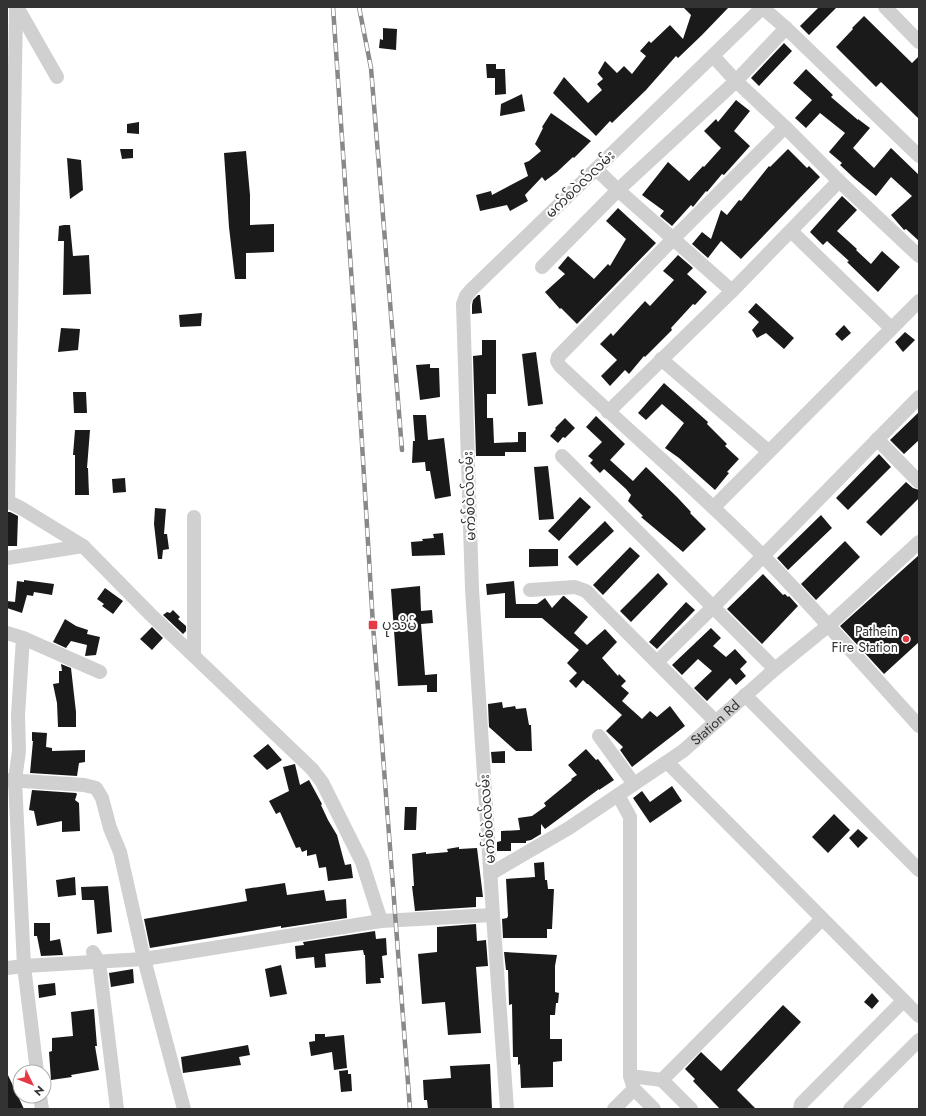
<svg xmlns="http://www.w3.org/2000/svg" width="926" height="1116" viewBox="0 0 926 1116" font-family="Jost,'Noto Sans Myanmar',sans-serif">
<style>
.building{fill:#1a1a1a}
.lines{fill:none;stroke-linecap:round;stroke-linejoin:round}
.minor{stroke:#d0d0d0;stroke-width:14}
.rail-casing{stroke:#888;stroke-width:4.5}
.rail{stroke:#fff;stroke-width:3;stroke-dasharray:9;stroke-linecap:butt}
.poi-dot{fill:#e63946;stroke:#fff;stroke-width:1.5}
.labels{text-anchor:middle;dominant-baseline:central;stroke-width:4;stroke-linejoin:round;paint-order:stroke}
.street-label{font-size:14px;fill:#333;stroke:#fff}
.poi-label{font-size:14px;fill:#333;stroke:#fff;text-anchor:start}
</style>
<rect width="100%" height="100%" fill="#fff"/>
<path class="building" d="M683,7H729L702,35L678,58L676,56L646,90L612,123L610,121L596,136L553,93L564,77L588,103L602,90L597,84L603,79L598,73L605,61L617,73L624,66L632,74L646,56L640,51L649,41L651,43L670,25L683,39L691,15Z
M819,7H837L809,35L800,26Z
M864,16L912,63L919,56V119L881,82L876,87L836,47L853,29L852,28Z
M383,28L397,29L396,50L379,48L380,39L383,40Z
M784,43L792,51L759,86L751,78Z
M486,64H496V69H505L506,94L495,95V78H487Z
M806,69L833,95L831,97L858,120V119L870,128L853,148L874,168L891,148L919,175V241L906,229L904,230L891,215L912,196L891,177L876,196L854,178L840,165L842,163L829,152L845,133L820,113L806,128L795,118L812,100L793,83Z
M522,94L525,111L500,116L501,104Z
M736,100L750,111L734,131L750,146L724,175L722,174L707,192L706,191L693,207L691,205L672,226L660,216L664,211L642,195L668,162L689,181L703,166L704,167L721,148L704,131L716,119L718,122Z
M551,113L591,141L574,158L573,157L557,172L545,181L542,177L525,195L528,201L510,211L507,205L480,211L476,195L491,191L492,195L528,176L524,163L529,161L541,151L535,144L543,128L542,127Z
M139,122V134L127,133V124Z
M120,149H133V158L122,159Z
M788,149L807,168L809,166L820,177L741,259L721,241L708,258L692,244L702,232L711,239L721,210L727,215L739,200L741,201L769,166L770,167Z
M246,151L250,195V225L274,224V252L246,253V279H235L229,227L224,153Z
M67,158L81,160L83,190L70,199Z
M842,196L857,210L837,231L857,249L856,250L871,264L882,251L900,267L878,292L847,262L849,261L827,241L823,245L810,232Z
M618,208L656,243L577,324L561,308L560,309L545,292L565,274L558,268L568,256L594,279L608,264L610,266L626,239L606,221Z
M64,225H70L73,256L89,255L91,294L63,295L64,241H58L59,226Z
M678,255L693,268L687,274L707,292L695,305L693,304L671,328L672,330L645,357L644,356L629,374L625,370L610,386L601,376L617,360L600,344L611,333L613,336L645,301L650,306L674,280L663,271Z
M478,295H480L482,313L472,314V305L473,300Z
M756,303L794,338L784,349L766,333L757,338L752,330L759,322L748,312Z
M202,313L201,326L180,327L179,315Z
M844,325L851,333L842,341L835,334Z
M61,328L80,329L78,350L58,352Z
M905,332L915,340L903,352L895,342Z
M482,340H496V394H487V418H493L494,443L518,442V432H526V452H505V456H476L473,356L482,355Z
M536,352L543,404L528,406L522,354Z
M430,364V368H439L440,397L420,400L416,365Z
M664,383L708,422L707,424L727,444L725,446L739,459L727,472L729,473L715,490L679,458L665,448L684,423L662,404L646,420L638,413Z
M73,392H86L87,413H74Z
M919,412V440L904,454L890,440Z
M413,415H426L428,440L444,438L451,496L435,499L430,471H426L425,462L412,463L413,441H415Z
M596,416L625,444L610,460L633,481L646,467L677,497L691,512L690,513L706,529L683,552L641,517L643,516L628,501L631,495L626,489L604,469L600,473L590,463L593,460L588,456L602,442L586,427Z
M565,418L575,428L565,438L563,437L558,443L550,436L556,429L555,428Z
M75,430H90L87,468H88L89,495H75V455H73Z
M879,454L891,467L848,510L836,498Z
M548,466L554,519L539,520L534,467Z
M125,478L126,492L113,493L112,479Z
M906,482L913,488L919,490V498L881,536L866,522Z
M580,497L591,507L559,541L548,531Z
M155,508L166,509L164,534H167L169,549L163,550L162,559H158L154,524Z
M7,512H10L18,516L17,546H7Z
M821,515L832,528L788,570L777,558Z
M605,521L614,531L577,566L568,557Z
M443,533L445,555L412,556L411,542L423,541L422,539L434,538L433,534Z
M845,541L860,557L816,600L801,584Z
M630,547L640,556L603,595L593,585Z
M529,549H558V566L529,567Z
M919,555V642L884,674L840,626Z
M658,573L668,584L631,622L620,611Z
M763,574L783,595L785,594L788,597L789,596L798,606L762,644L727,609Z
M24,580L54,584L52,595L34,592L33,596L27,595L22,613L7,608V601L15,602L17,581L24,582Z
M514,581L516,604H537L545,598L552,608L563,596H564L588,617L574,633L587,645L605,629L617,642L602,658L618,676L619,674L626,681L621,686L629,693L622,701L642,719L650,711L657,717L670,706L685,726L632,767L620,750L623,747L606,731L622,715L588,684H587L583,680L576,688L569,681L577,673L567,663L579,650L542,618H505V593L487,595L486,584Z
M420,586L421,611L432,610L433,623L421,624L425,675L437,674V692H427V685L398,686L391,589Z
M105,588L123,601L113,614L102,606L104,604L97,599Z
M686,602L695,610L657,649L649,642Z
M173,610L180,617L178,619L186,626V631L183,634L163,615L167,612L170,613Z
M65,619L76,626L88,630L87,634L100,637L96,655L85,656L87,645L71,641L66,648L53,642Z
M152,627L163,638L152,650L140,639Z
M711,628L721,638L713,646L726,657L735,649L747,662L740,669L746,676L736,685L730,678L707,701L694,688L712,671L698,659L682,675L672,665Z
M61,664L71,668L76,712V727H58L57,703L53,684L59,683V671H62Z
M502,702L503,708L515,706L516,709L526,708L529,725H531L532,751H516L489,727L488,704Z
M32,732L47,733L46,747L52,748V751L85,750V762L79,763L77,776L30,773L33,741H32Z
M268,744L282,760L267,770L253,756Z
M586,749L596,760L598,759L614,780L599,790V789L545,829L541,824V834L531,840L526,841V843H511V851H497V842L501,841V831L520,830L518,818L532,816L546,806L544,803L572,780L571,779L577,775L568,765Z
M505,751V763H492L491,752Z
M295,764L300,785L309,780L322,804L321,805L328,820L337,835L345,865L351,864L353,878L328,881L326,867L319,868L316,854L307,856V850L302,852L300,847L296,848L280,812L276,814L269,801L289,791L283,767Z
M672,786L682,801L650,823L633,798L642,791L650,802Z
M32,790L76,793L77,794L75,800L79,803L80,831L62,832V821L37,826L34,811L29,810Z
M405,807H417L416,830H404Z
M834,814L850,830L828,853L812,837Z
M858,829L868,838L858,848L849,838Z
M459,847V849L477,848L483,897H476V907L415,911L412,886H414L412,854L426,852V854L448,852L447,849Z
M544,862L545,880H547L548,889H554L552,929H547V938H503L502,919L507,918L508,916L506,879L535,877L534,863Z
M75,877L76,895L58,897L56,880Z
M285,883L287,895L324,890L326,901L346,899L347,918L281,928V926L150,948L144,919L247,901L245,889Z
M108,886L112,932L97,934L94,900H82L81,887Z
M34,923H50V941L60,939L63,955L41,956L37,936H34Z
M476,924L477,941L486,940L488,966L476,967L481,1033L448,1035L445,1002L422,1004L418,954L437,952V927Z
M375,931L376,939L386,938L387,955L382,956L384,978H380L381,983L366,984L365,955H364L363,950L325,954L326,967L315,968L314,957L296,959L295,946L304,945L303,942Z
M504,952L557,955L555,966V992L559,993L558,1003H556L555,1015H550V1039H562V1061L553,1062V1087L521,1088L520,1064L518,1065V1057H513L512,1004L509,1005L508,970H506Z
M281,965L287,994L270,997L265,969Z
M133,969L134,983L111,987L109,973Z
M55,983L56,995L39,998L38,985Z
M872,993L879,1001L872,1009L864,1002Z
M783,1005L801,1022L737,1090L756,1109H720L693,1081L695,1079L685,1069L701,1052L721,1071Z
M94,1009L97,1046H95L99,1070L71,1075L72,1077L51,1080L49,1052L52,1051V1038L73,1036L71,1012Z
M315,1034H325V1037L344,1035L347,1068L334,1070L332,1052L311,1056L309,1042L315,1041Z
M248,1045L250,1055L239,1057L241,1065L183,1073L181,1057Z
M490,1064L492,1109H428L427,1100H424L423,1080L451,1078L450,1066Z
M348,1070V1074H351L352,1091L341,1092L339,1071Z
M7,1073L24,1109H7Z"/>
<g class="lines">
<g class="minor">
<path d="M17,7L57,77"/>
<path d="M885,7L919,42"/>
<path d="M763,8L786,28L919,156"/>
<path d="M713,56L736,81L785,127L839,181L919,256"/>
<path d="M785,127L673,239L558,357L557,361L560,366C627,430 698,490 763,556C817,611 867,669 919,726"/>
<path d="M596,169L618,190L732,291"/>
<path d="M791,231L891,328"/>
<path d="M542,267L618,190L736,81L786,28"/>
<path d="M661,359L768,451"/>
<path d="M608,412L732,291L839,181"/>
<path d="M877,439L919,482"/>
<path d="M562,456L775,669"/>
<path d="M7,501L21,508L83,546L150,614L312,769L322,782L362,862L381,921"/>
<path d="M8,502L16,7"/>
<path d="M714,507L919,301"/>
<path d="M194,517V656"/>
<path d="M7,558L83,546"/>
<path d="M530,590L575,587L586,591L716,722"/>
<path d="M7,633L23,638L100,672"/>
<path d="M23,638L18,715L19,751L15,780L24,966L37,1072"/>
<path d="M657,662L714,606L919,397"/>
<path d="M745,695L919,870"/>
<path d="M599,736L634,784"/>
<path d="M667,762L919,1016"/>
<path d="M7,780L84,785L96,788L102,798L110,828L120,852L144,959L184,1109"/>
<path d="M618,795L630,817V1076L662,1080"/>
<path id="s1" d="M490,874L569,828L683,751L775,669L829,625L919,542"/>
<path d="M93,952L99,962L117,1109"/>
<path d="M7,968L24,966L144,959L381,921L493,915"/>
<path d="M630,1076L634,1089L654,1109"/>
<path d="M40,1096L42,1109"/>
<path d="M507,1109L493,915L472,589L463,304L466,296L471,290L763,7"/>
<path d="M614,1109L634,1089"/>
<path d="M691,1109L662,1080L822,919"/>
<path d="M800,1109L801,1104L903,1001"/>
<path d="M850,1109L919,1040"/>
</g>
<g class="rail-casing">
<path id="rail" d="M333,7L355,328L373,625L410,1109
M359,7L371,68L402,450"/>
</g>
<use href="#rail" class="rail"/>
</g>
<g class="poi-dot">
<rect x="368" y="620" width="10" height="10" rx="2"/>
<circle cx="906" cy="639" r="4"/>
</g>
<g class="labels">
<g class="street-label">
<text transform="translate(580 184) rotate(-44)">မက်စ်ဝဲလ်လမ်း</text>
<text transform="translate(469 496) rotate(-92)">မက်စ်ဝဲလ်လမ်း</text>
<text stroke="none"><textPath href="#s1" startOffset="272">Station Rd</textPath></text>
<text transform="translate(487 819) rotate(-94)">မက်စ်ဝဲလ်လမ်း</text>
</g>
<g class="poi-label">
<text x="382" y="625">ပုသိမ်</text>
<text x="898" y="631" text-anchor="end">Pathein<tspan x="898" dy="16">Fire Station</tspan></text>
</g>
</g>
<rect width="926" height="1116" fill="none" stroke="#333333" stroke-width="16"/>
<g transform="translate(32 1084) rotate(133)"><circle r="19" fill="#ffffff" stroke="#adadad"/>
<path d="M0-3L7 15L0 10L-7 15Z" fill="#e63946"/>
<text y="-6" font-size="11" font-weight="bold" text-anchor="middle" fill="#333333">N</text>
</g>
</svg>
